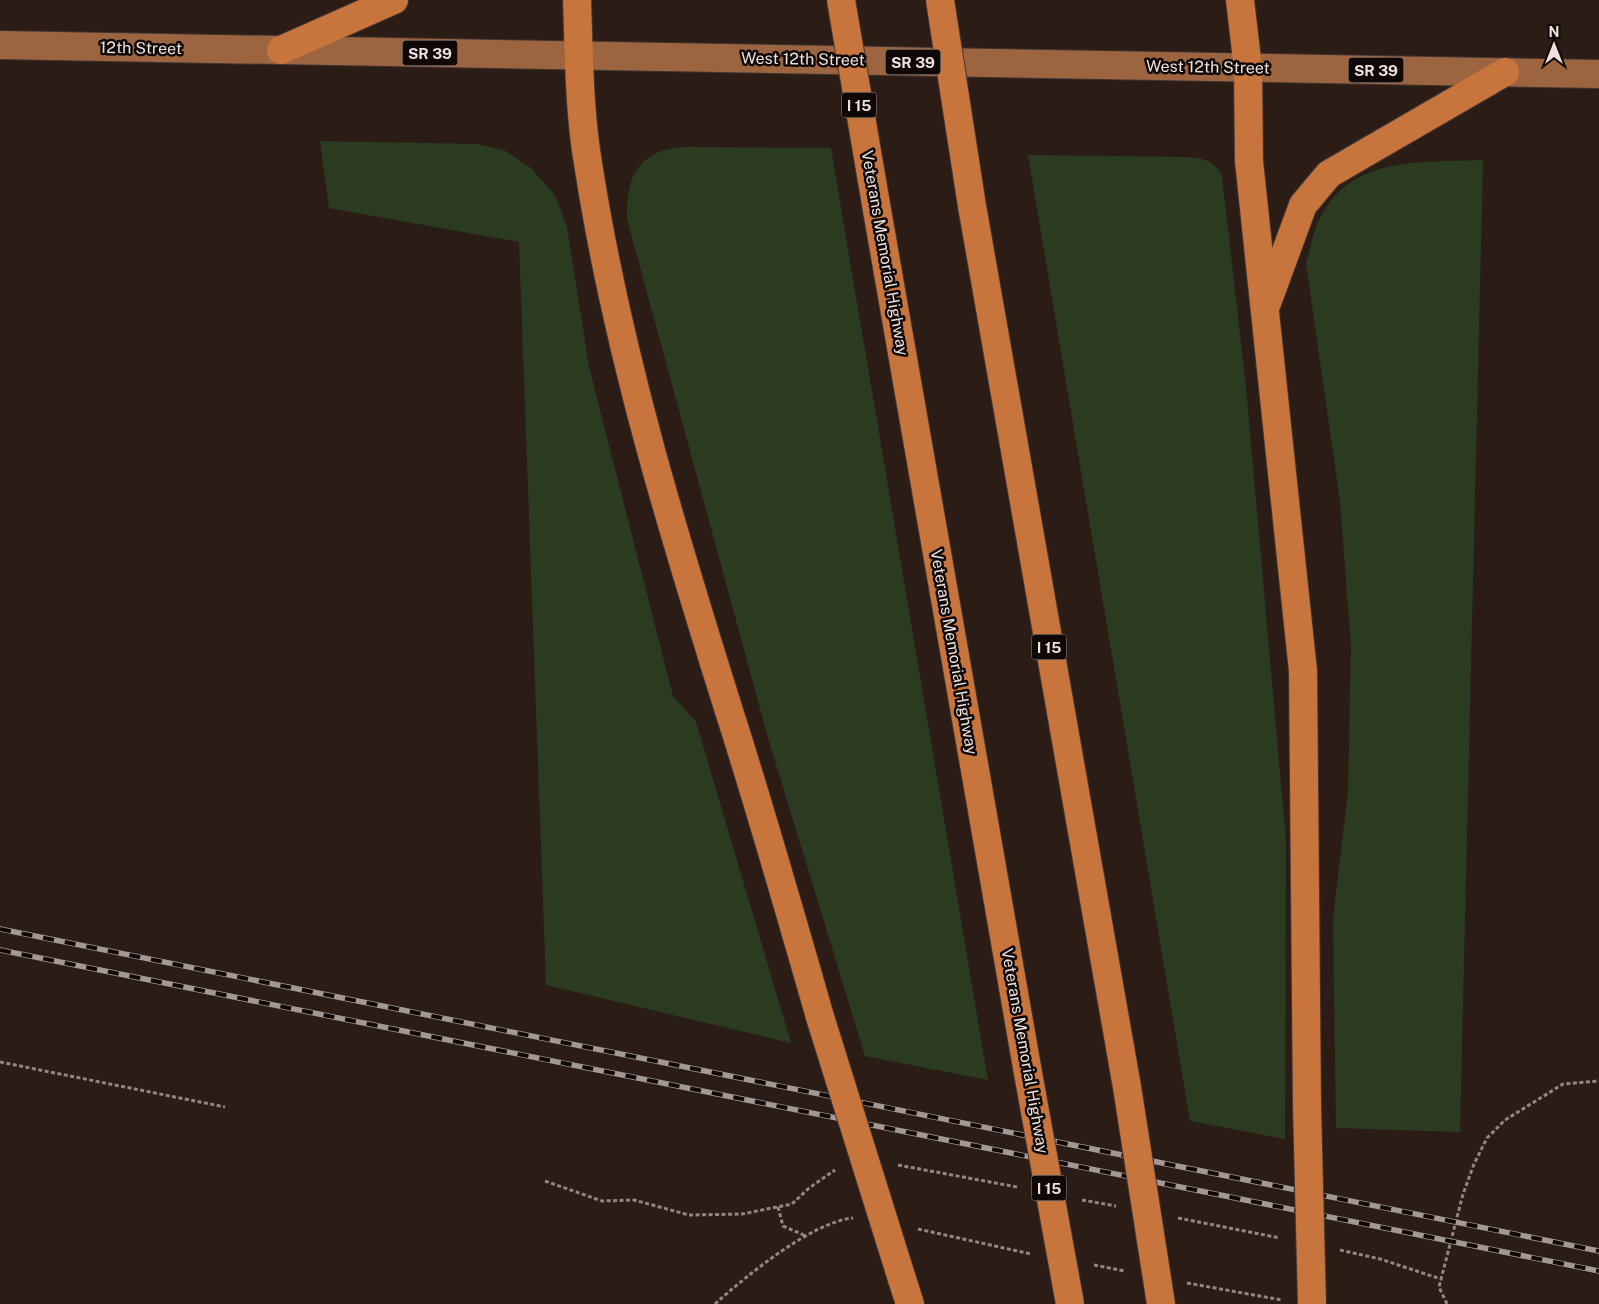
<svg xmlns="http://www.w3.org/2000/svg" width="1599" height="1304" viewBox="0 0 1599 1304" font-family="'Public Sans',sans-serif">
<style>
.green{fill:#2b3b22}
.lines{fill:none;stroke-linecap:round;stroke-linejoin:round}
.major-casing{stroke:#433633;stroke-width:30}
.highway-casing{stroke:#433633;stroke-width:30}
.path{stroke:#938681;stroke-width:3;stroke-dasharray:4 2.5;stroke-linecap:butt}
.major{stroke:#9d6440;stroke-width:28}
.highway{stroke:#c8743d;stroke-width:28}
.rail-casing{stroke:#a49893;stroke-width:5.5}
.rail{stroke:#0f0806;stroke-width:4;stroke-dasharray:11;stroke-linecap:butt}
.highway-bridge-casing{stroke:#433633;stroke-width:30;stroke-linecap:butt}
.highway-bridge{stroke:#c8743d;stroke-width:28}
.labels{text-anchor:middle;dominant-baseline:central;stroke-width:5;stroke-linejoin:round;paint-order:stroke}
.shield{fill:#0f0806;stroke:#aaa19d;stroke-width:1}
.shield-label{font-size:15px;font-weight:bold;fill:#ede2de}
.street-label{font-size:16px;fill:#ede2de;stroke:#0f0806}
</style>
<rect width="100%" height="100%" fill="#2b1c16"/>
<path class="green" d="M320,141L476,144L504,150L531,168L555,195L567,227L589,367L673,696L696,722L791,1043L546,985L519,242L329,208Z
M685,147L831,148L988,1080L865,1056L768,738L627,219C626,176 638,150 685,147Z
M1028,155L1189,157C1206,159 1214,161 1222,176L1246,387L1286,841L1285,1139L1190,1121Z
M1483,160L1460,1132L1336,1128L1333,919L1348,791L1351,647L1340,501L1306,264C1309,253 1311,241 1315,230C1343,154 1417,163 1483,160Z"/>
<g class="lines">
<g class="major-casing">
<path id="major" d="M0,45L1599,74"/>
</g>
<g class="highway-casing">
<path id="highway" d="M577,0C579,54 579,110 588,163C617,351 673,533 730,714C762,814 791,916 820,1017
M1240,0L1248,68L1249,161L1303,671L1307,1106
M281,50L394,0
M972,206L1127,1087
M877,210L1028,1073
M1267,303L1303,205L1329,174L1505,72
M902,1279L910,1304"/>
</g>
<path class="path" d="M0,1062L225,1107
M898,1165L1017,1187
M545,1181L602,1201L634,1200L689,1215L742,1214L792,1204L809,1188L835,1170
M1082,1200L1116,1206
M778,1207L783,1226L806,1236
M1178,1218L1280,1238
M918,1229L1031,1254
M1340,1250L1380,1259L1441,1279
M1094,1265L1125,1271
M1187,1283L1282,1300
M715,1304C746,1276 812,1222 853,1218
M1447,1304L1439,1287L1463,1194L1474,1164L1487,1138L1505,1120L1563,1084L1599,1081"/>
<use href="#major" class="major"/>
<use href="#highway" class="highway"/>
<g class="rail-casing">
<path id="rail" d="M0,929L1599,1251
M0,950L1599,1271"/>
</g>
<use href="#rail" class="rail"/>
<g class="highway-bridge-casing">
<path id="highway-bridge" d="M841,0L877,210
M940,0L972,206
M820,1017L902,1279
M1028,1073L1070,1304
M1127,1087L1161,1304
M1307,1106L1312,1304"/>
</g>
<use href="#highway-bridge" class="highway-bridge"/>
</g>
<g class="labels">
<g class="shield">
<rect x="402.5" y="40.5" width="55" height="25" rx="4"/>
<rect x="885.5" y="49.5" width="55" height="25" rx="4"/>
<rect x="1348.5" y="57.5" width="55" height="25" rx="4"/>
<rect x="841.5" y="92.5" width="35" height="25" rx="4"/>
<rect x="1031.5" y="634.5" width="35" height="25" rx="4"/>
<rect x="1031.5" y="1175.5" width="35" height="25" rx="4"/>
</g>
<g class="shield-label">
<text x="430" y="53">SR 39</text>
<text x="913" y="62">SR 39</text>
<text x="1376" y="70">SR 39</text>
<text x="859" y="105">I 15</text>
<text x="1049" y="647">I 15</text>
<text x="1049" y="1188">I 15</text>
</g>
<g class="street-label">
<text transform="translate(141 48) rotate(1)">12th Street</text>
<text transform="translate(803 59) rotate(1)">West 12th Street</text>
<text transform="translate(1208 67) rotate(1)">West 12th Street</text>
<text transform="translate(885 253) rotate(80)">Veterans Memorial Highway</text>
<text transform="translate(954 652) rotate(80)">Veterans Memorial Highway</text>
<text transform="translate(1025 1051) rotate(80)">Veterans Memorial Highway</text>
</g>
</g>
<g transform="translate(1554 45)" stroke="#0f0806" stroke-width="4" paint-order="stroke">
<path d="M0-4L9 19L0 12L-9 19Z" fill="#ede2de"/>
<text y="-8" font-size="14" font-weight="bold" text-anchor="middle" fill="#ede2de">N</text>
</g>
</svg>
